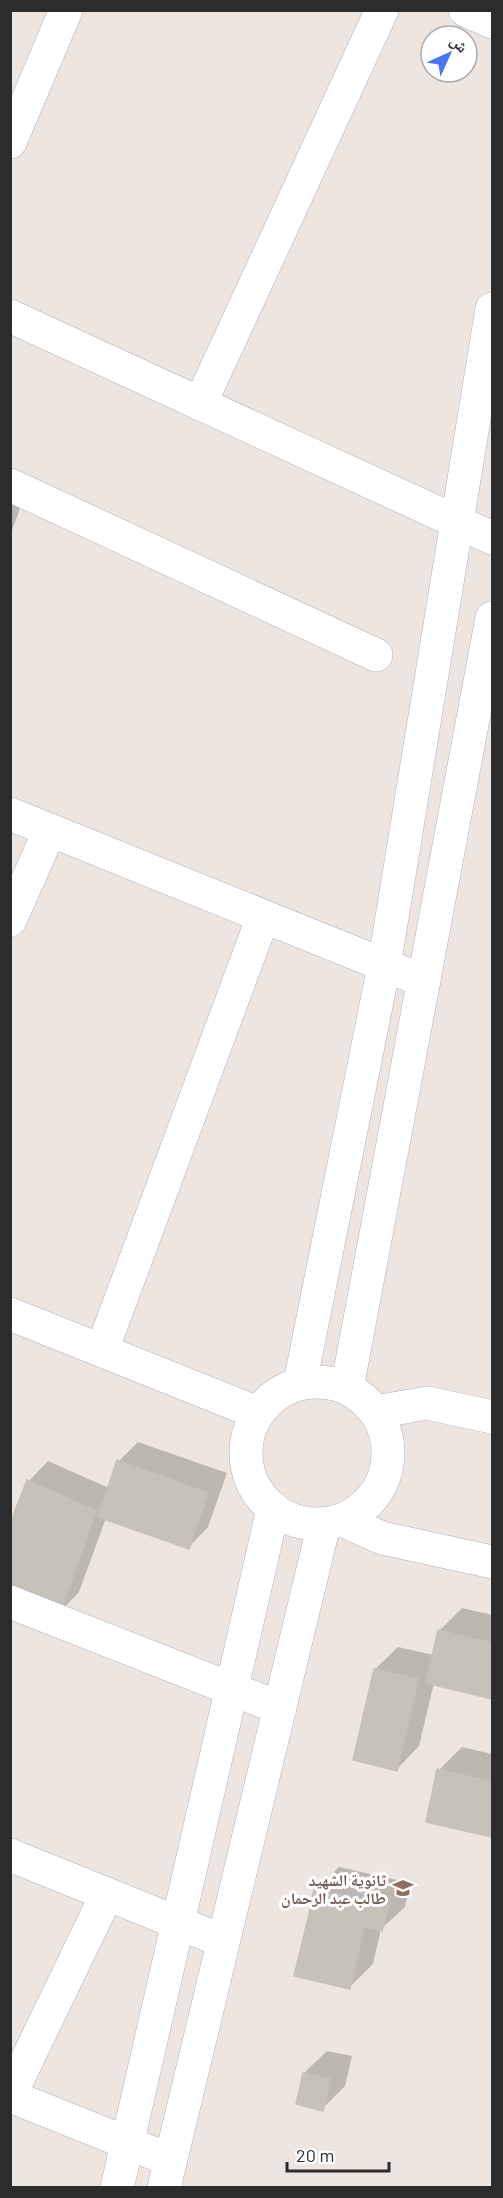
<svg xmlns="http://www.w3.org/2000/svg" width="503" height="2198" viewBox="0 0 503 2198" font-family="Barlow,'Noto Naskh Arabic',sans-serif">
<rect width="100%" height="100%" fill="#ede5df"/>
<g fill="#0003">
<path d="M10,471L31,478L10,536Z"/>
<path d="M138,1442L227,1473L208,1527L189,1547L106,1518L79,1592L60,1612L29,1481L48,1461L109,1488L119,1461Z"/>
<path d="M462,1608L492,1615V1697L434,1683L419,1746L397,1769L375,1669L398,1647L434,1655L439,1631Z"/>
<path d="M462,1747L492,1754V1836L427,1821L439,1770Z"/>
<path d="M339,1867L410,1883L405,1907L381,1929L373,1964L350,1987L296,1975L316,1889Z"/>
<path d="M327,2051L352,2056L345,2086L322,2109L304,2073Z"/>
</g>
<g fill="#c6c1ba" stroke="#c8c1b8" stroke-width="1.5">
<path d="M117,1460L208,1493L189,1549L98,1517Z"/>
<path d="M27,1480L96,1511L60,1613L10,1595V1524Z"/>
<path d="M438,1630L492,1643V1699L426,1683Z"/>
<path d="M374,1669L418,1679L397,1771L353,1760Z"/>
<path d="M437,1769L492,1782V1837L426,1822Z"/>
<path d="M314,1889L388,1906L382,1931L309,1914Z"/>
<path d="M309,1914L364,1926L350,1989L294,1976Z"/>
<path d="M303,2073L330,2079L323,2111L296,2104Z"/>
</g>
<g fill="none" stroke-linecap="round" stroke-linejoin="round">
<g stroke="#afb2bc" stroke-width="34">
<g id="minor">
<path d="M465,10L492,22"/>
<path d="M10,142L66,10"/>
<path d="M10,316L492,538"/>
<path d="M200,404L382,10"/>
<path d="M10,485L376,655"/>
<path d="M10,814L424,981"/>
<path d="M10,920L50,830"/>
<path d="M102,1350L263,917"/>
<path d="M10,1602L280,1708"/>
<path d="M10,1855L223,1941"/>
<path d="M10,2095L107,1894"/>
<path d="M10,2096L170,2160"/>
</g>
</g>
<g stroke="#afb2bc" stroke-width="34">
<path id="tertiary" d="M10,1314L258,1413"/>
</g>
<g stroke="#afb2bc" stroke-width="34">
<g id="secondary">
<circle cx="317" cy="1453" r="71"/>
<path d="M300,1383L384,966L492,309"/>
<path d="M347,1388L492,618"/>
<path d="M376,1412L427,1403L492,1417"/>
<path d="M342,1520L382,1538L492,1562"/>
<path d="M117,2188L273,1509"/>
<path d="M164,2188L324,1524"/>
</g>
</g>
<use href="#minor" stroke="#fff" stroke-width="33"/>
<use href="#tertiary" stroke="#fff" stroke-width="33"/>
<use href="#secondary" stroke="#fff" stroke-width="33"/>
</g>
<defs>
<g id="school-bare" transform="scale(1.62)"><path d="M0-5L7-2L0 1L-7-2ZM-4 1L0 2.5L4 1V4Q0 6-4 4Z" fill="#8d6e63" stroke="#fff" stroke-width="2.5" paint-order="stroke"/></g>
</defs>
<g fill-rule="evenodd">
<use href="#school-bare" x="403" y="1888"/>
</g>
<g text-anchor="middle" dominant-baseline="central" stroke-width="6" stroke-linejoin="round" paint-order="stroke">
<g font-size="16" font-weight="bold" fill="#785e54" stroke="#fff" text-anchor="end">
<text x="386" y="1879">ثانوية الشهيد<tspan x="386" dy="18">طالب عبد الرحمان</tspan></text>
</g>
</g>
<rect width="503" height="2198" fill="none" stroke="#2c2c2c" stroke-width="24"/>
<g transform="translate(449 54) rotate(45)"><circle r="28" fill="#ffffff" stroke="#ababab" stroke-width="1.5"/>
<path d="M0-4.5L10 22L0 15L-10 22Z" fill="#4676f3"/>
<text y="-9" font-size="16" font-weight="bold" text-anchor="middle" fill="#2c2c2c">ش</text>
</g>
<path d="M287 2162v9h102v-9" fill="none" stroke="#2c2c2c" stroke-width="3"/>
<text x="296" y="2162" font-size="18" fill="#2c2c2c" stroke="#ffffff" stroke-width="4.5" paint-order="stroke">20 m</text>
</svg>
